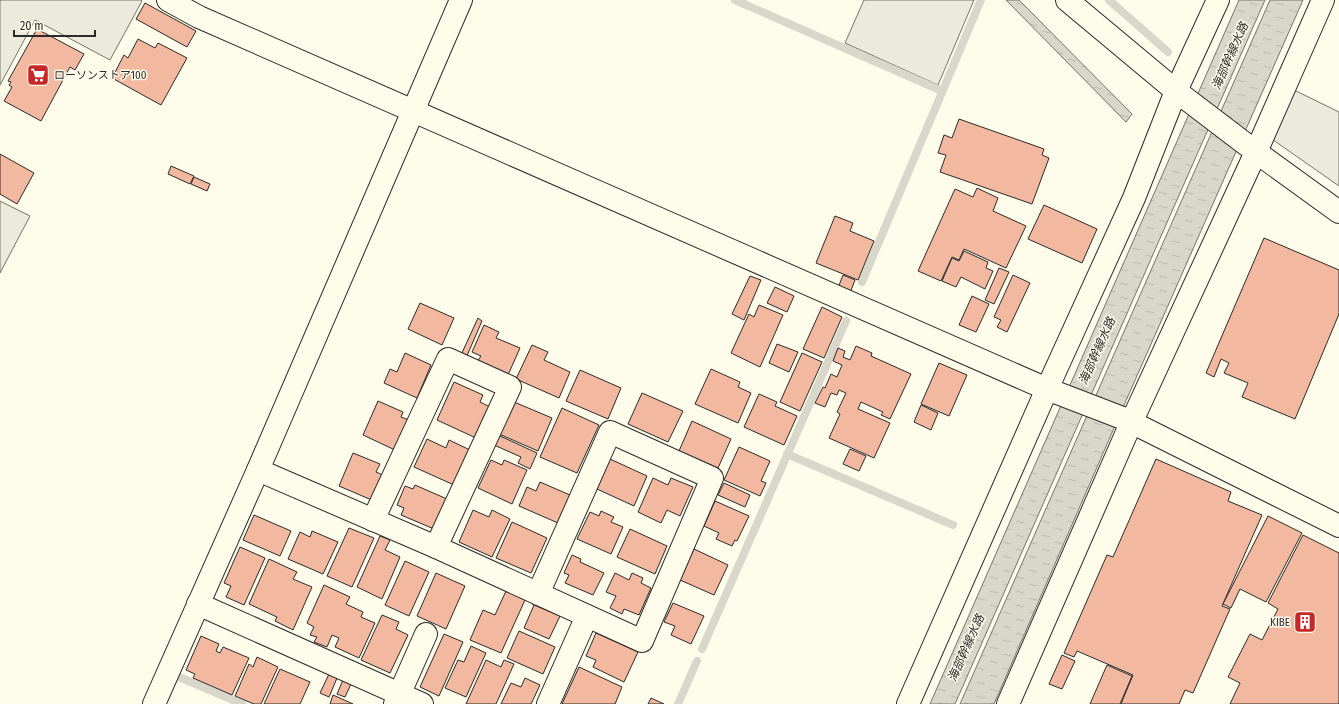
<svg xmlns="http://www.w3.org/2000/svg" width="1339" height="704" viewBox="0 0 1339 704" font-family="'Fira Sans Condensed','Noto Sans JP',sans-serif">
<defs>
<pattern id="water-ripples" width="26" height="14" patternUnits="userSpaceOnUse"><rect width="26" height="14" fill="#d8d7c9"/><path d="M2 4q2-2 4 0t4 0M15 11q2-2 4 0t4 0" fill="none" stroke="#bab9ad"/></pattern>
</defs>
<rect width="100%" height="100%" fill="#fdfbea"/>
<g fill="#ecebdb" stroke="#74746e">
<path d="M864,0H974L938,85L845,43Z"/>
<path d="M1294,90L1339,112V186L1269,137Z"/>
</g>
<g fill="#eceadb" stroke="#74746e">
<path d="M0,0H141L142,1L110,60L35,20L0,85Z"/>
<path d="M0,201L30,216L0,273Z"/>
</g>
<g fill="url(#water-ripples)" stroke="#74746e">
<path d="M1006,0H1019L1025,6L1132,114L1126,122Z"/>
<path d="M1239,0H1265L955,704H930Z"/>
<path d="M1270,0H1303L1121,412L994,704H960Z"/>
</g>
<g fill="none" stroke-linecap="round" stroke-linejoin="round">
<g stroke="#d8d7c9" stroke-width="8">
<path d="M735,0L942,91"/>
<path d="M1109,0L1168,52"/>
<path d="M862,282L981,0"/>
<path d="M787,454L953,525"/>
<path d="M702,649L846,321"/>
<path d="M179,677L242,704"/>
<path d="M678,704L697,661"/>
</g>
</g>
<g fill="#f2b8a0" stroke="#2b2b2b">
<path d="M145,3L196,31L187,47L136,19Z"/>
<path d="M37,29L84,54L75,70L70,67L41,121L4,101L12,87L9,85L11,82L8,81Z"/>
<path d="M138,39L155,48L158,43L187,58L161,105L112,78L124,55L128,58Z"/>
<path d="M959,119L1044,149L1042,155L1049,158L1032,204L940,172L946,155L938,153L944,135L952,138Z"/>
<path d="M0,154L34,173L17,204L0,194Z"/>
<path d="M171,166L194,176L190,184L168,174Z"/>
<path d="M194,177L210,184L207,191L191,184Z"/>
<path d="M977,188L998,198L993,211L1026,226L1006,268L964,249L959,260L952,257L941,281L918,271L955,189L973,197Z"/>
<path d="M1044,205L1097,229L1082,263L1028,239Z"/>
<path d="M835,216L853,223L850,231L874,241L858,280L816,263Z"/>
<path d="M1264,238L1339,270V314L1295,419L1242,397L1248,383L1224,373L1229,363L1221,359L1214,377L1206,373Z"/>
<path d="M964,251L988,262L986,268L993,271L985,289L961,277L956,287L942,281L952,258L959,261Z"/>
<path d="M999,268L1009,272L994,304L985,300Z"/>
<path d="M843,275L855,280L850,293L838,288Z"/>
<path d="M1013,275L1030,283L1007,332L997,327L1001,320L994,317Z"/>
<path d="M750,276L761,280L744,320L732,314Z"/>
<path d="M775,287L794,296L787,312L767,303Z"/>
<path d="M972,296L989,304L976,332L959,325Z"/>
<path d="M420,303L454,318L442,345L408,329Z"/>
<path d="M759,305L783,315L760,367L731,353L749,314L754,317Z"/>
<path d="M822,307L842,317L824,358L803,349Z"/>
<path d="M478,318L482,321L466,358L461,355Z"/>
<path d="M484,325L499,332L496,338L520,348L508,375L477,362L481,356L472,352Z"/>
<path d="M777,344L798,352L789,372L769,363Z"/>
<path d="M532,345L548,352L544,360L570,372L559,398L516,379Z"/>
<path d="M856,346L872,353L871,356L911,374L890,419L881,415L883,412L861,402L858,409L890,423L874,458L829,438L840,414L837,412L846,393L839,390L837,395L831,393L825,407L815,403L823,387L825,388L831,374L837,377L842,365L833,361L838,348L845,351L843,357L850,360Z"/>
<path d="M405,353L431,365L417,398L384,383L390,369L397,372Z"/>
<path d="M802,353L822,362L800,411L780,402Z"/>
<path d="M939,363L967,375L949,416L921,404Z"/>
<path d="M711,369L740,382L738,387L751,393L738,423L695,404Z"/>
<path d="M580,370L621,388L608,419L566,401Z"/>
<path d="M454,382L483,395L480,402L490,407L476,438L437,420Z"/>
<path d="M642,393L683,411L668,442L628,424Z"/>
<path d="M759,394L777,402L775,406L797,416L784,445L744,427Z"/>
<path d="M378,401L403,412L401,417L409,420L395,450L363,435Z"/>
<path d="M514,402L552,418L538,451L499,434Z"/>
<path d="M921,405L938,413L931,430L914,422Z"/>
<path d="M562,408L599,425L577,473L540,457Z"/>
<path d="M692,421L731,439L718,468L679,451Z"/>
<path d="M498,435L537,453L530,469L518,463L521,457L494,445Z"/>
<path d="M427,439L446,448L449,440L470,450L454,485L414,467Z"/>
<path d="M739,447L770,461L761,481L766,483L760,496L724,480Z"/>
<path d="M850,449L866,456L859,471L843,464Z"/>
<path d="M353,453L380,464L376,472L385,476L374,501L339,486Z"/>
<path d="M610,459L647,476L634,506L597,489Z"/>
<path d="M1156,459L1231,492L1228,501L1262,515L1222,606L1230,609L1193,693L1185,690L1179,704H1121L1133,675L1077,651L1074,657L1064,653L1107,555L1113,557Z"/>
<path d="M491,460L502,465L504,460L527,470L512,504L478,488Z"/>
<path d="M653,478L668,485L671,478L693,487L680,516L667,510L661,523L638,512Z"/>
<path d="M540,482L570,495L558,523L519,506L527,487L536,491Z"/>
<path d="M724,483L750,495L745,507L718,495Z"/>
<path d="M415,485L447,499L434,529L401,515L404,508L397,505L405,486L413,489Z"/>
<path d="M715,501L749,516L737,541L735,540L732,546L716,539L719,533L704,526Z"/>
<path d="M473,510L489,517L492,510L510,519L492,557L459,542Z"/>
<path d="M601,511L614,517L611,522L623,527L611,554L577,539L590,512L599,516Z"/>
<path d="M254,515L291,531L280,556L243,540Z"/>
<path d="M1268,516L1302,533L1266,602L1240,589L1231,608L1223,604Z"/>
<path d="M512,522L547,538L531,573L496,558Z"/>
<path d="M349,528L374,538L352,587L327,576Z"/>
<path d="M630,529L667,546L655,574L617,557Z"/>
<path d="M312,531L338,542L323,574L288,559L300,532L310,537Z"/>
<path d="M1303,535L1339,553V704H1230L1240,683L1228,677L1250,634L1262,640L1278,609L1268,603Z"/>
<path d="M380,536L390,540L385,550L400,557L382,599L357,587Z"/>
<path d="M240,547L265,558L244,605L226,597L231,586L224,583Z"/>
<path d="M694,549L728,565L714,595L680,580Z"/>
<path d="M572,555L581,559L580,562L604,573L593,595L565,583L569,575L564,573Z"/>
<path d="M269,559L297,572L293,579L312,587L293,630L275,621L277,617L249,604Z"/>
<path d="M405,561L429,572L409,616L385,605Z"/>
<path d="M436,573L465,586L446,629L417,616Z"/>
<path d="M615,573L629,580L632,573L643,578L641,583L651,588L639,615L624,609L622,614L610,608L616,596L606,592Z"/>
<path d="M324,585L350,597L346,604L363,612L361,617L375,623L359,658L335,647L339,638L332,635L327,647L314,642L317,637L310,635L314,627L307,623Z"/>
<path d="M506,591L525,600L501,653L470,640L483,610L495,615Z"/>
<path d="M673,603L704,616L691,644L671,635L675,626L664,622Z"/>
<path d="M534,605L560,616L549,639L524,628Z"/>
<path d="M382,615L399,622L396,629L408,635L390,673L361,660Z"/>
<path d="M519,631L555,647L543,674L507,658Z"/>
<path d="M596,633L638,652L624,682L593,667L596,660L586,656Z"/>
<path d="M444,634L463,642L439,696L420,687Z"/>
<path d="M201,636L219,644L216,651L220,653L223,647L249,658L232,695L193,678L195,674L186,670Z"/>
<path d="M471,646L486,653L466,697L445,688L458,660L464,662Z"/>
<path d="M1062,655L1075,661L1062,689L1049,684Z"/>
<path d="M257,657L278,667L261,704H254L235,696L249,664L253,667Z"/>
<path d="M486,660L501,667L504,660L514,664L496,704H466Z"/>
<path d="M1107,665L1132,676L1120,704H1090Z"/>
<path d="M579,667L622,687L615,704H562Z"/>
<path d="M280,669L310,682L300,704H264Z"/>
<path d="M329,674L337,678L329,697L320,693Z"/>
<path d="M525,678L540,685L531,704H501L511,683L521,687Z"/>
<path d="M343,680L351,684L345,697L337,694Z"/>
<path d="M333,695L353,704H330Z"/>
<path d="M651,698L664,704H648Z"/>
</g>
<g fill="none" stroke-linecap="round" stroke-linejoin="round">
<g stroke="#2b2b2b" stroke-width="24">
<g id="minor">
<path d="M168,0L199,17L1047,389L1125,419L1339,526"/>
<path d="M258,470L436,547L642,641L712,478L610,432L538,594"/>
<path d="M373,520L448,359L510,387L436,547"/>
<path d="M198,604L422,704"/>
<path d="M154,704L258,470L461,0"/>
<path d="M395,704L426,634"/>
<path d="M548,704L587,616"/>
<path d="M908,704L1047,389L1134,198L1176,91L1218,0"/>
<path d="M1008,704L1131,423L1256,152L1323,0"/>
</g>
</g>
<g stroke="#2b2b2b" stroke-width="24">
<path id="tertiary" d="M1067,0L1176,91L1256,152L1339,212"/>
</g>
<use href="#minor" stroke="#fdfbea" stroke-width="22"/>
<use href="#tertiary" stroke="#fdfbea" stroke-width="22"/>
</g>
<defs>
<g id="supermarket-square" transform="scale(1.15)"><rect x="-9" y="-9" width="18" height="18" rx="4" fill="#c62828" stroke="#fdfbea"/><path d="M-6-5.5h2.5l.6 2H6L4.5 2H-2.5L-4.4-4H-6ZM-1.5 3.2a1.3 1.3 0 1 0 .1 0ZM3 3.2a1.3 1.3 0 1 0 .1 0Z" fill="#fff"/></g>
<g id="building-square" transform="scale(1.15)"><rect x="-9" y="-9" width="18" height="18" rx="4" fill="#c62828" stroke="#fdfbea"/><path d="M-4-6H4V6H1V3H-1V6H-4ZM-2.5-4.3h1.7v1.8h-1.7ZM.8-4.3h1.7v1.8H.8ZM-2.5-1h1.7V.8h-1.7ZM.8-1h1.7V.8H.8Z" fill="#fff"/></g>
</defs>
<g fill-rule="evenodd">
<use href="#supermarket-square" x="38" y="75"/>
<use href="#building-square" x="1305" y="622"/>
</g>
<g text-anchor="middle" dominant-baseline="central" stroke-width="3" stroke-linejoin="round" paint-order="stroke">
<g font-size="11" fill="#2b2b2b" stroke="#fdfbea" text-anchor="start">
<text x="54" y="75">ローソンストア100</text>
<text x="1290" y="622" text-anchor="end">KIBE</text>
</g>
<g font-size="12" font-style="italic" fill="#2b2b2b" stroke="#fdfbea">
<text transform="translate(1230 56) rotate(-66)">海部幹線水路</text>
<text transform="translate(1097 351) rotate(-66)">海部幹線水路</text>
<text transform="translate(966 648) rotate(-66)">海部幹線水路</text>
</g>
</g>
<path d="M14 30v6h81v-6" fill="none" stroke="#2b2b2b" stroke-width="2"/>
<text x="20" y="30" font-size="12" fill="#2b2b2b" stroke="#fdfbea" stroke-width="3" paint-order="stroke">20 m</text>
</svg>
